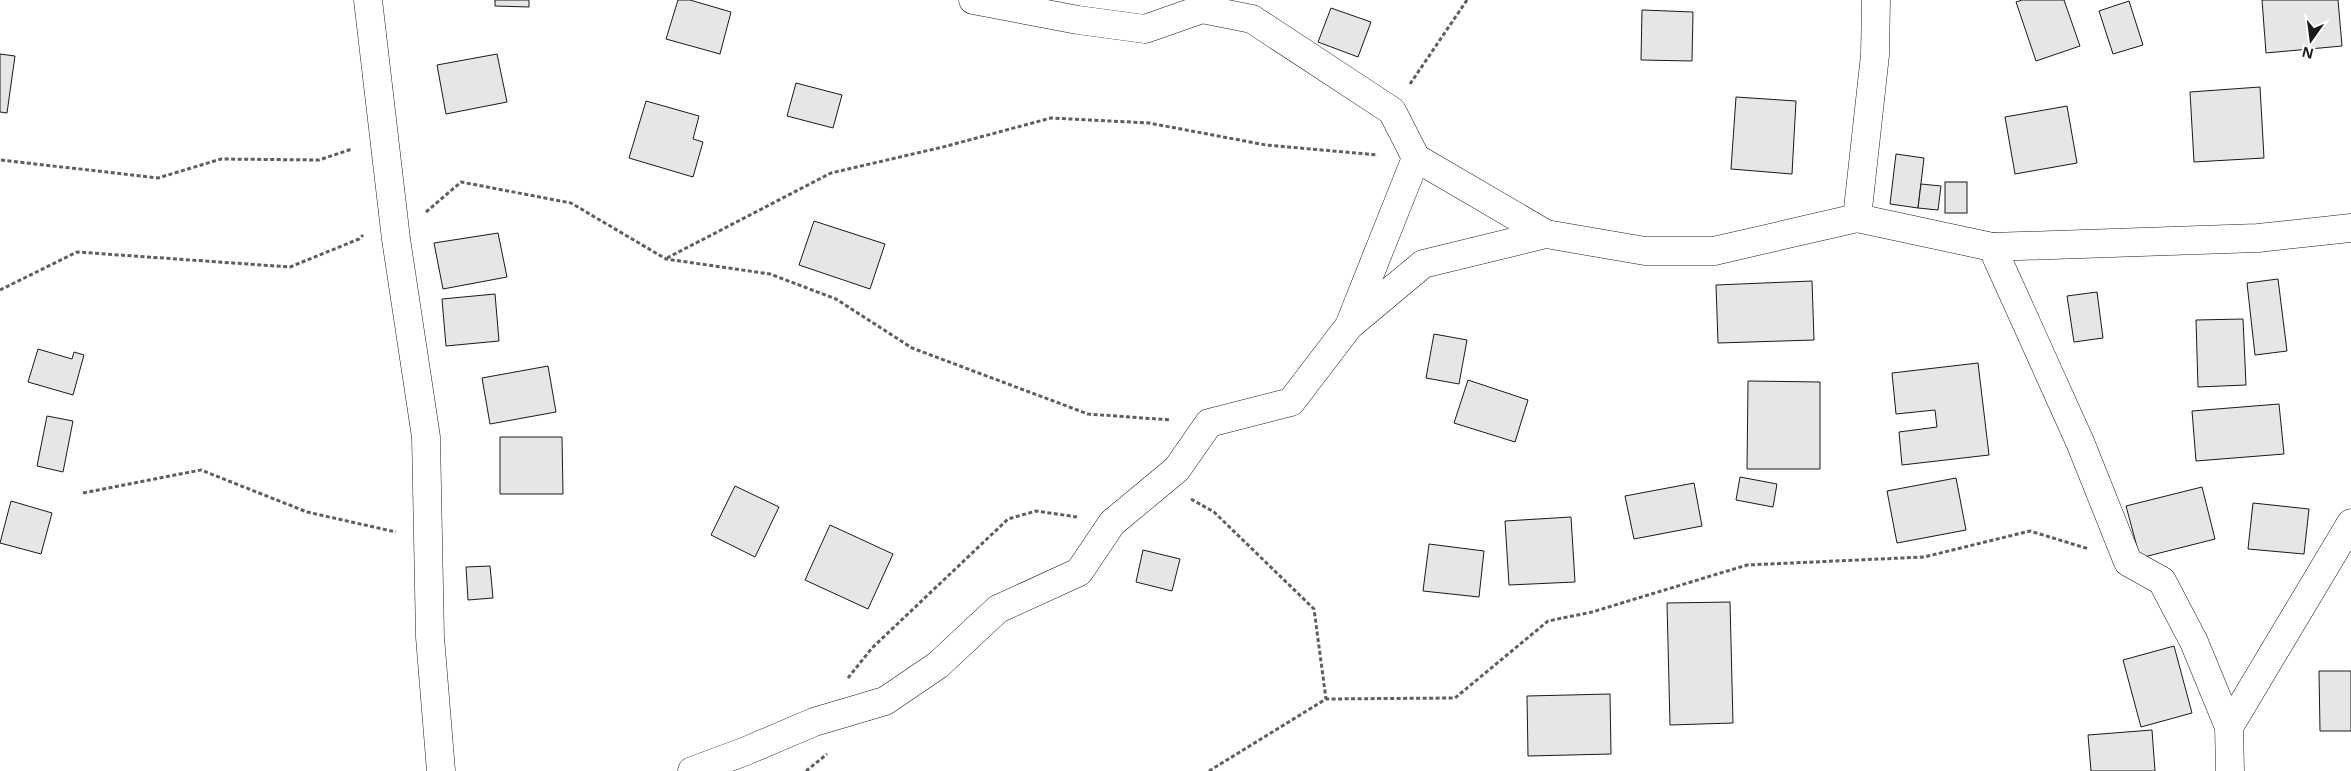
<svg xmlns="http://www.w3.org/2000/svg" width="2351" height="771" viewBox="0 0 2351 771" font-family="'Open Sans',sans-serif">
<rect width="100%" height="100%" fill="#fff"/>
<g fill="#e6e6e6" stroke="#1a1a1a">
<path d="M495,0H529V7L495,6Z"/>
<path d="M678,0H690L731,12L720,54L666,39Z"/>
<path d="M2022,0H2064L2080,46L2036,61L2016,2Z"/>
<path d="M2262,0H2338L2342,46L2266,53Z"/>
<path d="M2129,1L2143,45L2113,54L2099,11Z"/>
<path d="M1331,8L1371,22L1358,57L1318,42Z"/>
<path d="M1642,10L1693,12L1692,61L1641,60Z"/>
<path d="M0,54L15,56L7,113L0,112Z"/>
<path d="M497,54L507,102L446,114L437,65Z"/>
<path d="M796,83L842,95L833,128L787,116Z"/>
<path d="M2260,87L2264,158L2194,162L2190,92Z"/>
<path d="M1736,97L1796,101L1792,174L1731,169Z"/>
<path d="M646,101L699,116L693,139L703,142L693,177L629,158Z"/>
<path d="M2067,106L2077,163L2015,174L2005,117Z"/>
<path d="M1896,154L1924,158L1918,208L1890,204Z"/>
<rect x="1945" y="182" width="22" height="31"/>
<path d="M1921,184L1941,186L1938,210L1918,208Z"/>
<path d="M814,221L885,244L870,289L799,265Z"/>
<path d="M498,233L507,277L443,289L434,243Z"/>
<path d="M2278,279L2287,351L2255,355L2247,283Z"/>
<path d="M1812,281L1814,340L1718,343L1716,285Z"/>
<path d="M2097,292L2103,338L2074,342L2067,296Z"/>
<path d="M495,294L499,341L446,346L442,299Z"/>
<path d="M2243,319L2246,385L2198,387L2196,320Z"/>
<path d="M1434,334L1467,340L1459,384L1426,378Z"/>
<path d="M38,349L72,359L74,352L84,355L73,395L28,382Z"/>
<path d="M1978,363L1989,455L1902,465L1899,432L1937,427L1935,410L1896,414L1892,373Z"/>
<path d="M548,366L556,412L490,424L482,378Z"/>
<path d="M1468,380L1528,400L1515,442L1454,423Z"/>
<path d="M1748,381L1820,382V469H1747Z"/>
<path d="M2279,404L2284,454L2196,461L2192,411Z"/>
<path d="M47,416L73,421L63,472L37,466Z"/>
<path d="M500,437H562L563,494H500Z"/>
<path d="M1740,477L1777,484L1773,507L1736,500Z"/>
<path d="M1956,478L1966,530L1897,543L1887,491Z"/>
<path d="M1694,483L1702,526L1634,539L1625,496Z"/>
<path d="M735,486L779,507L755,557L711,535Z"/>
<path d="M2202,487L2215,539L2140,558L2126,506Z"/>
<path d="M11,501L52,513L41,554L0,543Z"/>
<path d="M2253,503L2309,509L2304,554L2248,549Z"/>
<path d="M1571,517L1575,582L1509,585L1505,521Z"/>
<path d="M830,525L893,554L868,609L805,580Z"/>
<path d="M1429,544L1484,551L1479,597L1423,591Z"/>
<path d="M1143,550L1180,559L1172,591L1136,582Z"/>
<path d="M490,566L493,598L468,600L466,567Z"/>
<path d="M1730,602L1733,723L1670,725L1667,603Z"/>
<path d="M2174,646L2192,713L2141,727L2123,660Z"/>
<path d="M2319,671H2351V731H2320Z"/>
<path d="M1610,694L1611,754L1528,756L1527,696Z"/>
<path d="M2152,730L2155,771H2091L2088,735Z"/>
</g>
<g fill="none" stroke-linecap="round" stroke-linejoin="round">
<g stroke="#1a1a1a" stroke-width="29">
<g id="minor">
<path d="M1876,0L1875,55L1857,218L1992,247L2080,442L2128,562L2162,581L2194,642L2229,727L2230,771"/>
<path d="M1416,158L1546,234L1645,251H1714L1857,218"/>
<path d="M1992,247L2258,238L2351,228"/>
<path d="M1350,325L1423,264L1546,234"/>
<path d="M2229,727L2351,523"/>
<path d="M692,771L746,751L814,722L885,701L938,665L998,609L1079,572L1112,523L1177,469L1209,423L1291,402L1349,326L1416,158L1392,111L1252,19L1202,9L1145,29L1078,20L973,0"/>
</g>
</g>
<g stroke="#1a1a1a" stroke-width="29">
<path id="tertiary" d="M368,0L396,239L426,437L430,637L441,771"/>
</g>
<g stroke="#5f5f5f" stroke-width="3" stroke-dasharray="4 2.5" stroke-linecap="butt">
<path d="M1410,84L1467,0"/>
<path d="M1,160L158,178L221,159L319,160L352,149"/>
<path d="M426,212L461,182L571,203L666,259L770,274L836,299L912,348L1088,414L1171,420"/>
<path d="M667,258L831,173L943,147L1051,118L1149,123L1266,145L1378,155"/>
<path d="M0,290L77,252L290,267L359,239L363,235"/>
<path d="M83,493L201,470L307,512L396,532"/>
<path d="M1191,499L1214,512L1314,609L1326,699"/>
<path d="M848,678L872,648L1008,519L1036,511L1077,517"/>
<path d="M806,771L827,754"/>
<path d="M1209,771L1326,699L1455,698L1548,621L1592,612L1747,565L1924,557L2030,531L2089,549"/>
</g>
<use href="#minor" stroke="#fff" stroke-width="28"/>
<use href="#tertiary" stroke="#fff" stroke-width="28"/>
</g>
<g transform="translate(2311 40) rotate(194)" stroke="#ffffff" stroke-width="4" paint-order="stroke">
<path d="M0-4L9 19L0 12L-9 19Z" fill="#1a1a1a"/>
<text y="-8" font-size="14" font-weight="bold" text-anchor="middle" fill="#1a1a1a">N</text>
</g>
</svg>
